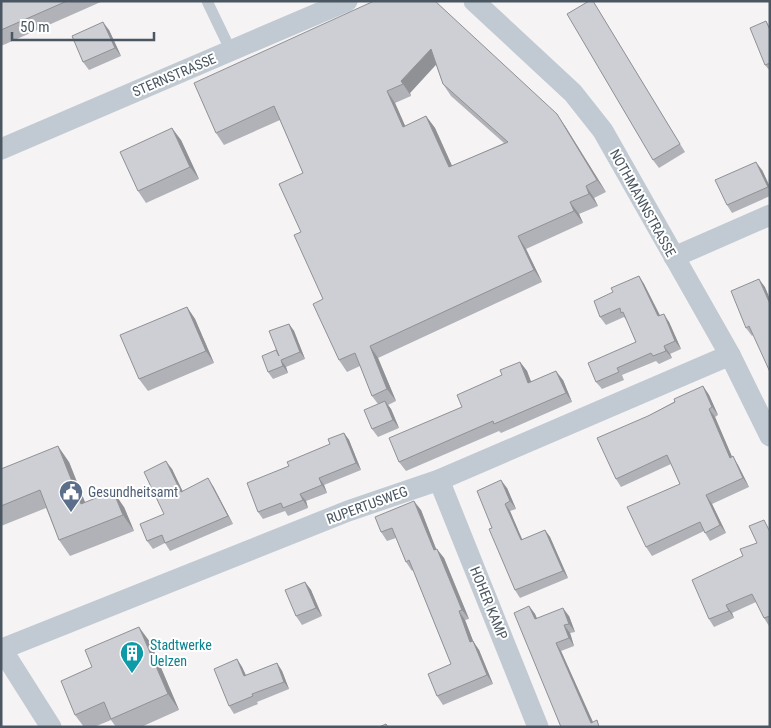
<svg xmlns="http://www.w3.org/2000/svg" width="771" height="728" viewBox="0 0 771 728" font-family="'Roboto Condensed',sans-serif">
<rect width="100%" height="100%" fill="#f5f3f3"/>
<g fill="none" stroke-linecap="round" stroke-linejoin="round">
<path stroke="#c1cad2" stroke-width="11" d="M207,1L231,51"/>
<g stroke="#c1cad2" stroke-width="21">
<path d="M474,1L573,93L603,131L730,355L770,436"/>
<path d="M1,149L347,1"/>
<path d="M674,257L770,215"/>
<path d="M439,480L538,727"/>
<path d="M1,648L51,727"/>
<path d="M2,649L348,511L439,480L730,355"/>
</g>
</g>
<g fill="#b0b2b7" fill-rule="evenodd">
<path d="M1,1H103L1,46Z"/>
<path d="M374,1L565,126L606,192L594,198L598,206L579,214L583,223L526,249L542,282L378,358L396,401L388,405L391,409L399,428L378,437L372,429L378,404L372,396L360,366L347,372L339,360L323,299L301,232L303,173L280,120L224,145L216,133ZM436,65L443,84L451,96L504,143L452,166L435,128L426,116L405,126L395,103L411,96L410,93Z"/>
<path d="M597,8L685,152L659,168L653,160Z"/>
<path d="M766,21L770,27V71L765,65Z"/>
<path d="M109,30L121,56L89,70L83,62Z"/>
<path d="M181,140L199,179L146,203L138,191Z"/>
<path d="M762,170L770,187V196L732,213L727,205Z"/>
<path d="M639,276L644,284L660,315L669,322L681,349L670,354L672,358L659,364L656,361L622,375L624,380L602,389L596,382L636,342L627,321L624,317L606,325L600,317L613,292Z"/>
<path d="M765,287L753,335L752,336L746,328Z"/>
<path d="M187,307L195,319L214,363L148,391L139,379Z"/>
<path d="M289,324L294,331L305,359L286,367L288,373L273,379L268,372L276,350Z"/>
<path d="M520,362L527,371L531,382L563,380L572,402L501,433L499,431L406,471L399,462L462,407L502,375Z"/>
<path d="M703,386L709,395L718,415L715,417L732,457L738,465L749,487L712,504L726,533L710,541L704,531L652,556L646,547L680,484L671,464L621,487L616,479L648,416Z"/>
<path d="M344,433L349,440L361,470L324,485L327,493L306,501L308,508L288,516L285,511L263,519L258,512L289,466L330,444Z"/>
<path d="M69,462L85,502L124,507L134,531L70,556L59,540L46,508L1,526V469Z"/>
<path d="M172,469L182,492L213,486L233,524L170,551L165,543L153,549L147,541L164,514Z"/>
<path d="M507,488L516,509L510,511L522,540L545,530L550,537L568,578L520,598L515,590L492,528Z"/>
<path d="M421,510L436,549L444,558L469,619L465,620L473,641L479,650L493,684L443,705L437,696L451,664L413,570L412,571L406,562L396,538L387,541L381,532Z"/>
<path d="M770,528V625L769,626L764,618L756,602L732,613L734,618L714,627L709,619L743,556L757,543Z"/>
<path d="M305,582L311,590L322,616L302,625L296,616Z"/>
<path d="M529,606L535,614L537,618L569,616L575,632L570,633L574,646L561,651L593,722L561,727Z"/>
<path d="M150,642L179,710L141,727H116L111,720L94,727H84L75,715Z"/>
<path d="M237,659L242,667L246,675L277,663L282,671L289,689L257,702L258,704L234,714L229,706Z"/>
</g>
<g fill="#909195">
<path d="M103,22L109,30L121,56L115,48Z"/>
<path d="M431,49L439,61L410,93L411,96L401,81Z"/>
<path d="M387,91L395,103L411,139L403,127Z"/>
<path d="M557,114L565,126L606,192L597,180Z"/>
<path d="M426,116L435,128L458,179L449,167Z"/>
<path d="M172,128L181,140L199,179L190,167Z"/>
<path d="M756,162L762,170L770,187V190L768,187Z"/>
<path d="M586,186L594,198L598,206L589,194Z"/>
<path d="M570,202L579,214L583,223L574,211Z"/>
<path d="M518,236L526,249L542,282L534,270Z"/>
<path d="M639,276L644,284L664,324L658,316Z"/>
<path d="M759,279L765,287L770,299V304Z"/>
<path d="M187,307L195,319L214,363L206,351Z"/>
<path d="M664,314L669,322L681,349L675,341Z"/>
<path d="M289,324L294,331L305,359L300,352Z"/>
<path d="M370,346L378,358L396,401L387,389Z"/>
<path d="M664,346L670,354L672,358L666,351Z"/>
<path d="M281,360L286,367L288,373L283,366Z"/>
<path d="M520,362L527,371L535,392L528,383Z"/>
<path d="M556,371L563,380L572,402L566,393Z"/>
<path d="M703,386L709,395L718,415L712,407Z"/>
<path d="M385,401L391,409L399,428L393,420Z"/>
<path d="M709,409L715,417L736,466L730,458Z"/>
<path d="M344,433L349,440L361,470L356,463Z"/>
<path d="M58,446L69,462L92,520L81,504Z"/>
<path d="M733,456L738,465L749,487L743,478Z"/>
<path d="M166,461L172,469L187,500L181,492Z"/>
<path d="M208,478L213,486L233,524L228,516Z"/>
<path d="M319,478L324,485L327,493L322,485Z"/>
<path d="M501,480L507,488L516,509L510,501Z"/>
<path d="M113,491L124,507L134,531L123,515Z"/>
<path d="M300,494L306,501L308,508L303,500Z"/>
<path d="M706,495L712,504L726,533L720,525Z"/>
<path d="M414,501L421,510L440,559L434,550Z"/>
<path d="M505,504L510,511L526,548L521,540Z"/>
<path d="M545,530L550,537L568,578L563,571Z"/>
<path d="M437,549L444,558L469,619L462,610Z"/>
<path d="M305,582L311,590L322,616L316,608Z"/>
<path d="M726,605L732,613L734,618L729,611Z"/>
<path d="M529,606L535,614L540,627L535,619Z"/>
<path d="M563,608L569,616L575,632L569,624Z"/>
<path d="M459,611L465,620L477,651L470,642Z"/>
<path d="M564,625L570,633L574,646L569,638Z"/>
<path d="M139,627L150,642L179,710L168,694Z"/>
<path d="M473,641L479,650L493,684L487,675Z"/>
<path d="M556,643L561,651L595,727L591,723Z"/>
<path d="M237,659L242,667L249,683L244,676Z"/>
<path d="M277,663L282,671L289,689L284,682Z"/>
</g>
<g fill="#cdcfd5" stroke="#909195" fill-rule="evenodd">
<path d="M1,1H67L1,30Z"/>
<path d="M374,1H435L557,114L597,180L586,186L589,194L570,202L574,211L518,236L534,270L370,346L387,389L372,396L355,353L339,360L313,304L323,299L294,235L301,232L279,184L303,173L274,106L216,133L194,83ZM431,49L443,84L508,142L449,167L426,116L403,127L387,91L403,84L401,81Z"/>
<path d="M589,1H593L680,144L653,160L567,14Z"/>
<path d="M766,21L770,30V63L765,65L750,28Z"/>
<path d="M103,22L115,48L83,62L72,36Z"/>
<path d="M172,128L190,167L138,191L120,152Z"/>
<path d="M756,162L768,187L727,205L715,180Z"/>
<path d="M639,276L658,316L664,314L675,341L664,346L666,351L653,356L651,353L617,368L619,372L596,382L588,363L636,342L623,312L621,313L620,308L600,317L594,301L613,292L611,288Z"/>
<path d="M759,279L770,304V372L749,326L746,328L731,291Z"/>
<path d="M187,307L206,351L139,379L120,335Z"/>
<path d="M289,324L300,352L281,360L283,366L268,372L262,356L276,350L279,356L269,331Z"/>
<path d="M520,362L528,383L556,371L566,393L494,424L493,421L399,462L389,438L462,407L457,395L502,375L500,370Z"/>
<path d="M703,386L712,407L709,409L730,458L733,456L743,478L706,495L720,525L705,533L700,522L646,547L627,507L680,484L667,455L616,479L597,438L648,416L675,402L674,399Z"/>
<path d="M385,401L393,420L372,429L364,410Z"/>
<path d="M344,433L356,463L319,478L322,485L300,494L303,500L283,508L281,503L258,512L247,483L289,466L287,462L330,444L328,439Z"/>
<path d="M58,446L81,504L113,491L123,515L59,540L40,490L1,506V469Z"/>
<path d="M166,461L181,492L208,478L228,516L165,543L162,535L147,541L140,524L164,514L144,472Z"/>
<path d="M501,480L510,501L505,504L521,540L545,530L563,571L515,590L489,529L492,528L477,491Z"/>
<path d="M414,501L434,550L437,549L462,610L459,611L470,642L473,641L487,675L437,696L428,674L451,664L409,560L406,562L392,528L381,532L375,517Z"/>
<path d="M764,520L770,532V616L764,618L752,594L726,605L729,611L709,619L692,580L743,556L740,549L757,543L749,526Z"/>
<path d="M305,582L316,608L296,616L285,590Z"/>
<path d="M529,606L535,619L563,608L569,624L564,625L569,638L556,643L591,723L597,720L599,727H561L514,613Z"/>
<path d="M139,627L168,694L111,719L104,702L75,715L61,681L92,667L85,650Z"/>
<path d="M237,659L244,676L277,663L284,682L252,694L253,696L229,706L214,669Z"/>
<path d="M386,724L388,727H379Z"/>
</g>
<defs>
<g id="civic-pin" transform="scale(1.25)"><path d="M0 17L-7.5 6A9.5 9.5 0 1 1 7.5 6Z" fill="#5c6f8a" stroke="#fff"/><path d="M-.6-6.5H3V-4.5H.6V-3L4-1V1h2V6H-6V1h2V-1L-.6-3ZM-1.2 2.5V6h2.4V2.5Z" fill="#fff"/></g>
<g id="building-pin" transform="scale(1.25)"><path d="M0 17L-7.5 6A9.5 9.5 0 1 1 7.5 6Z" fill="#0f9aa8" stroke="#fff"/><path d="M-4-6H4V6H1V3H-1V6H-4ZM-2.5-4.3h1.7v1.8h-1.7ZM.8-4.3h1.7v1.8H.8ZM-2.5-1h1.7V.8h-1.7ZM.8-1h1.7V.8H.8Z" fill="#fff"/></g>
</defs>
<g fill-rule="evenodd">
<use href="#civic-pin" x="71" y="492"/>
<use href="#building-pin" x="132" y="653"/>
</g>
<g text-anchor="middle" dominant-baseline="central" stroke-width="4" stroke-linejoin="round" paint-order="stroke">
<g font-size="14" fill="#4a5661" stroke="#fff">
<text transform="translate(174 75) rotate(-23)">STERNSTRASSE</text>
<text transform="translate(643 203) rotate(61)">NOTHMANNSTRASSE</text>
<text transform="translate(367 505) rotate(-20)">RUPERTUSWEG</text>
<text transform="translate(489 603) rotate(68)">HOHER KAMP</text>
</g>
<g font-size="14" fill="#4e5e75" stroke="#fff" text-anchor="start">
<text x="88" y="492">Gesundheitsamt</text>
</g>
<g font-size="14" fill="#0d838f" stroke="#fff" text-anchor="start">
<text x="150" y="645">Stadtwerke<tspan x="150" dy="16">Uelzen</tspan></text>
</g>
</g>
<rect width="771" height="728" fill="none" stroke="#4a5661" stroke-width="5"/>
<path d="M12 32v8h142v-8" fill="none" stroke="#4a5661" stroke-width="2.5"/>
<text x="20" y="32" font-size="15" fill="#4a5661" stroke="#ffffff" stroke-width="4" paint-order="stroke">50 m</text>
</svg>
